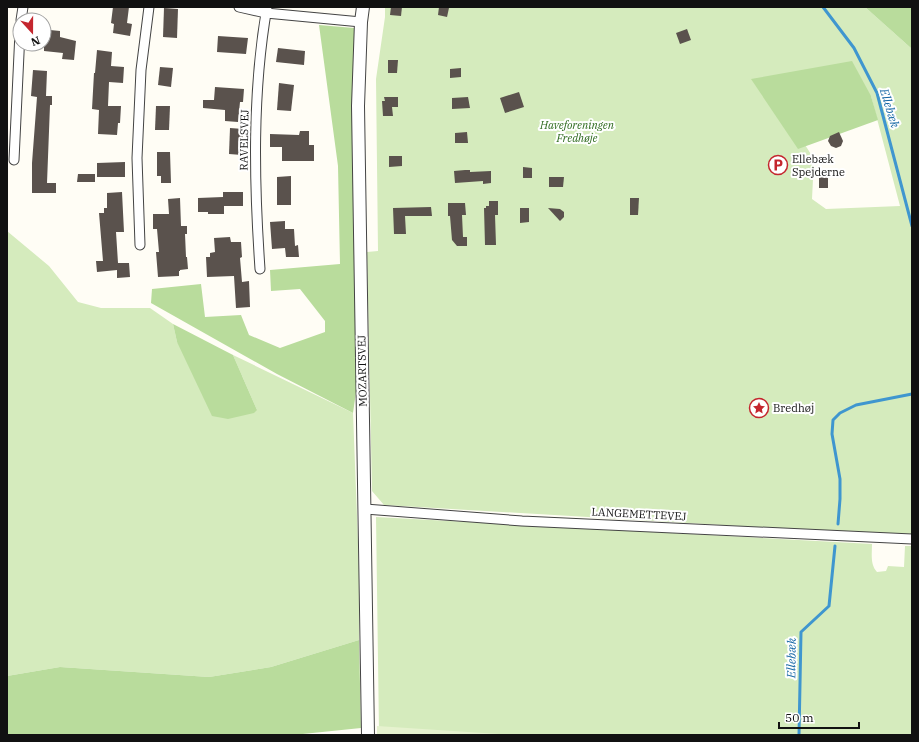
<svg xmlns="http://www.w3.org/2000/svg" width="919" height="742" viewBox="0 0 919 742" font-family="'IBM Plex Serif',serif">
<rect width="100%" height="100%" fill="#fffdf5"/>
<g fill="#d5ebbd" fill-rule="evenodd">
<path d="M385,7H865L912,49V534L807,530L384,505L372,491L367,252L378,251L376,79L385,17ZM762,77L871,96L900,206L826,209L812,199L814,159Z"/>
<path d="M7,231L49,266L78,302L101,308H150L173,324L177,342L257,410L233,355L353,413L359,568V640L271,667L209,677L60,667L7,676Z"/>
<path d="M376,517L872,544C872,553 870,565 877,572L886,571L888,566L904,567L905,546H912V735H440L379,732Z"/>
</g>
<g fill="#b9dc9c">
<path d="M865,7H912V49Z"/>
<path d="M319,25L354,28L357,190V385L353,413L277,374L151,303L152,289L201,284L205,317L241,315L249,335L280,348L325,332V321L300,289L271,291L270,270L340,264L338,166Z"/>
<path d="M852,61L871,96L878,120L798,149L751,79Z"/>
<path d="M173,324L233,355L257,410L254,413L228,419L212,416L177,342Z"/>
<path d="M359,640L361,728L293,735H7V676L60,667L209,677L271,667Z"/>
</g>
<path fill="#e6f2cf" d="M377,726L513,735H377Z"/>
<g fill="none" stroke-linecap="round" stroke-linejoin="round">
<g stroke="#3f96cf" stroke-width="3">
<path d="M823,7L854,48L877,93L912,226"/>
<path d="M838,524L840,499V479L832,434L833,420L840,413L856,405L912,394"/>
<path d="M799,735L801,632L829,606L835,546"/>
</g>
</g>
<g fill="#5a524d">
<path d="M113,7H129L127,23L132,24L130,36L113,33L114,24L111,23Z"/>
<path d="M391,7H402L401,16L390,15Z"/>
<path d="M439,7L449,8L447,17L438,15Z"/>
<path d="M164,8L178,9L177,38L163,37Z"/>
<path d="M687,29L691,40L680,44L676,33Z"/>
<path d="M50,30L60,31V37L76,41L74,60L62,59L63,53L44,51V36H49Z"/>
<path d="M218,36L248,38L246,54L217,52Z"/>
<path d="M278,48L305,51L304,65L276,62Z"/>
<path d="M97,50L112,52L111,66L124,67L123,83L109,82L108,106H121L120,123H118L117,135L98,134L99,110L92,109L94,73H95Z"/>
<path d="M388,60H398L397,73H388Z"/>
<path d="M160,67L173,68L171,87L158,85Z"/>
<path d="M461,68V77L450,78V69Z"/>
<path d="M33,70L47,71L46,96H52V105H50L47,183H56V193H32V163L37,97L31,96Z"/>
<path d="M279,83L294,85L291,111L277,110Z"/>
<path d="M215,87L244,89L243,102H240L238,122L225,121V110L203,108V100H214Z"/>
<path d="M519,92L524,107L505,113L500,98Z"/>
<path d="M384,97H398V107H392L393,116H383L382,101H385Z"/>
<path d="M468,97L470,108L452,109V98Z"/>
<path d="M156,106H170L169,130H155Z"/>
<path d="M230,128L243,129L242,155L229,154Z"/>
<path d="M300,131H309V145H314V161H282V147H270V134L299,135Z"/>
<path d="M467,132L468,143H455V133Z"/>
<path d="M839,132L843,141L841,146L836,148L831,146L828,141L830,136Z"/>
<path d="M157,152H170L171,183H161V176H157Z"/>
<path d="M389,156H402V166L389,167Z"/>
<path d="M125,162V177H97V163Z"/>
<path d="M523,167L532,168V178H523Z"/>
<path d="M465,170H470V172L491,171V183L483,184V181L455,183L454,171Z"/>
<path d="M78,174H95V182H77Z"/>
<rect x="819" y="175" width="9" height="13"/>
<path d="M291,176V205H277V177Z"/>
<path d="M549,177H564L563,187H549Z"/>
<path d="M122,192L124,232H116L118,263H129L130,277L117,278V270L97,272L96,261H103L99,213H104V208H107V193Z"/>
<path d="M223,192H243V206H224V214H208V212H198V198L223,197Z"/>
<path d="M180,198L181,226H187V234H185L186,257H187L188,269L180,270V271H179V276L158,277L156,252H159L157,229H153V214H169L168,199Z"/>
<path d="M630,198H639L638,215H630Z"/>
<path d="M489,201H498V215H495L496,245H485L484,208H486V206H489Z"/>
<path d="M448,203H465L466,215H462L463,237H467V246H457L452,240L450,216H448Z"/>
<path d="M431,207L432,216H405L406,234H394L393,208Z"/>
<path d="M520,208H529V222L520,223Z"/>
<path d="M548,208L560,209L564,212V217L560,221Z"/>
<path d="M285,221V229H294L295,246L298,245L299,257H286L285,248L272,249L270,222Z"/>
<path d="M230,237L231,242H241L242,257L240,258L242,282L249,281L250,307L236,308L234,276L207,277L206,257H210V253L215,252L214,238Z"/>
</g>
<g fill="none" stroke-linecap="round" stroke-linejoin="round">
<g stroke="#444" stroke-width="11">
<g id="minor">
<path d="M239,7L266,13L361,22"/>
<path d="M21,20L23,7"/>
<path d="M14,160L20,32"/>
<path d="M140,245L137,158L141,70L149,7"/>
<path d="M260,269C254,182 252,93 267,7"/>
<path d="M365,509L522,521L912,539"/>
</g>
</g>
<g stroke="#444" stroke-width="14">
<path id="tertiary" d="M363,7L361,22L358,106L368,735"/>
</g>
<use href="#minor" stroke="#fff" stroke-width="9"/>
<use href="#tertiary" stroke="#fff" stroke-width="12"/>
</g>
<defs>
<g id="parking-ring" transform="scale(1)"><circle r="9.5" fill="#fff" stroke="#c4262e" stroke-width="1.5"/><path d="M-3.5-5.5H1a3.5 3.5 0 0 1 0 7H-1V5.5H-3.5ZM-1-3.4V-.6H.8a1.4 1.4 0 0 0 0-2.8Z" fill="#c4262e"/></g>
<g id="sight-ring" transform="scale(1)"><circle r="9.5" fill="#fff" stroke="#c4262e" stroke-width="1.5"/><path d="M0-6L1.8-2.2L6-1.7L2.9 1.2L3.7 5.4L0 3.3L-3.7 5.4L-2.9 1.2L-6-1.7L-1.8-2.2Z" fill="#c4262e"/></g>
</defs>
<g fill-rule="evenodd">
<use href="#parking-ring" x="778" y="165"/>
<use href="#sight-ring" x="759" y="408"/>
</g>
<g text-anchor="middle" dominant-baseline="central" stroke-width="4" stroke-linejoin="round" paint-order="stroke">
<g font-size="11" font-style="italic" fill="#2f6b1f" stroke="#fff">
<text x="577" y="125">Haveforeningen<tspan x="577" dy="13">Fredhøje</tspan></text>
</g>
<g font-size="11" fill="#111" stroke="#fff">
<text transform="translate(244 140) rotate(-89)">RAVELSVEJ</text>
<text transform="translate(362 371) rotate(-91)">MOZARTSVEJ</text>
<text transform="translate(639 514) rotate(3)">LANGEMETTEVEJ</text>
</g>
<g font-size="11" fill="#111" stroke="#fff" text-anchor="start">
<text x="792" y="159">Ellebæk<tspan x="792" dy="13">Spejderne</tspan></text>
<text x="773" y="408">Bredhøj</text>
</g>
<g font-size="12" font-style="italic" fill="#1768a6" stroke="#fff">
<text transform="translate(890 108) rotate(73)">Ellebæk</text>
<text transform="translate(791 658) rotate(-89)">Ellebæk</text>
</g>
</g>
<rect width="919" height="742" fill="none" stroke="#111111" stroke-width="16"/>
<g transform="translate(32 32) rotate(159)"><circle r="19" fill="#ffffff" stroke="#a0a0a0"/>
<path d="M0-3L7 15L0 10L-7 15Z" fill="#c4262e"/>
<text y="-6" font-size="11" font-weight="bold" text-anchor="middle" fill="#111111">N</text>
</g>
<path d="M779 722v6h80v-6" fill="none" stroke="#111111" stroke-width="2"/>
<text x="785" y="722" font-size="12" fill="#111111" stroke="#ffffff" stroke-width="3" paint-order="stroke">50 m</text>
</svg>
